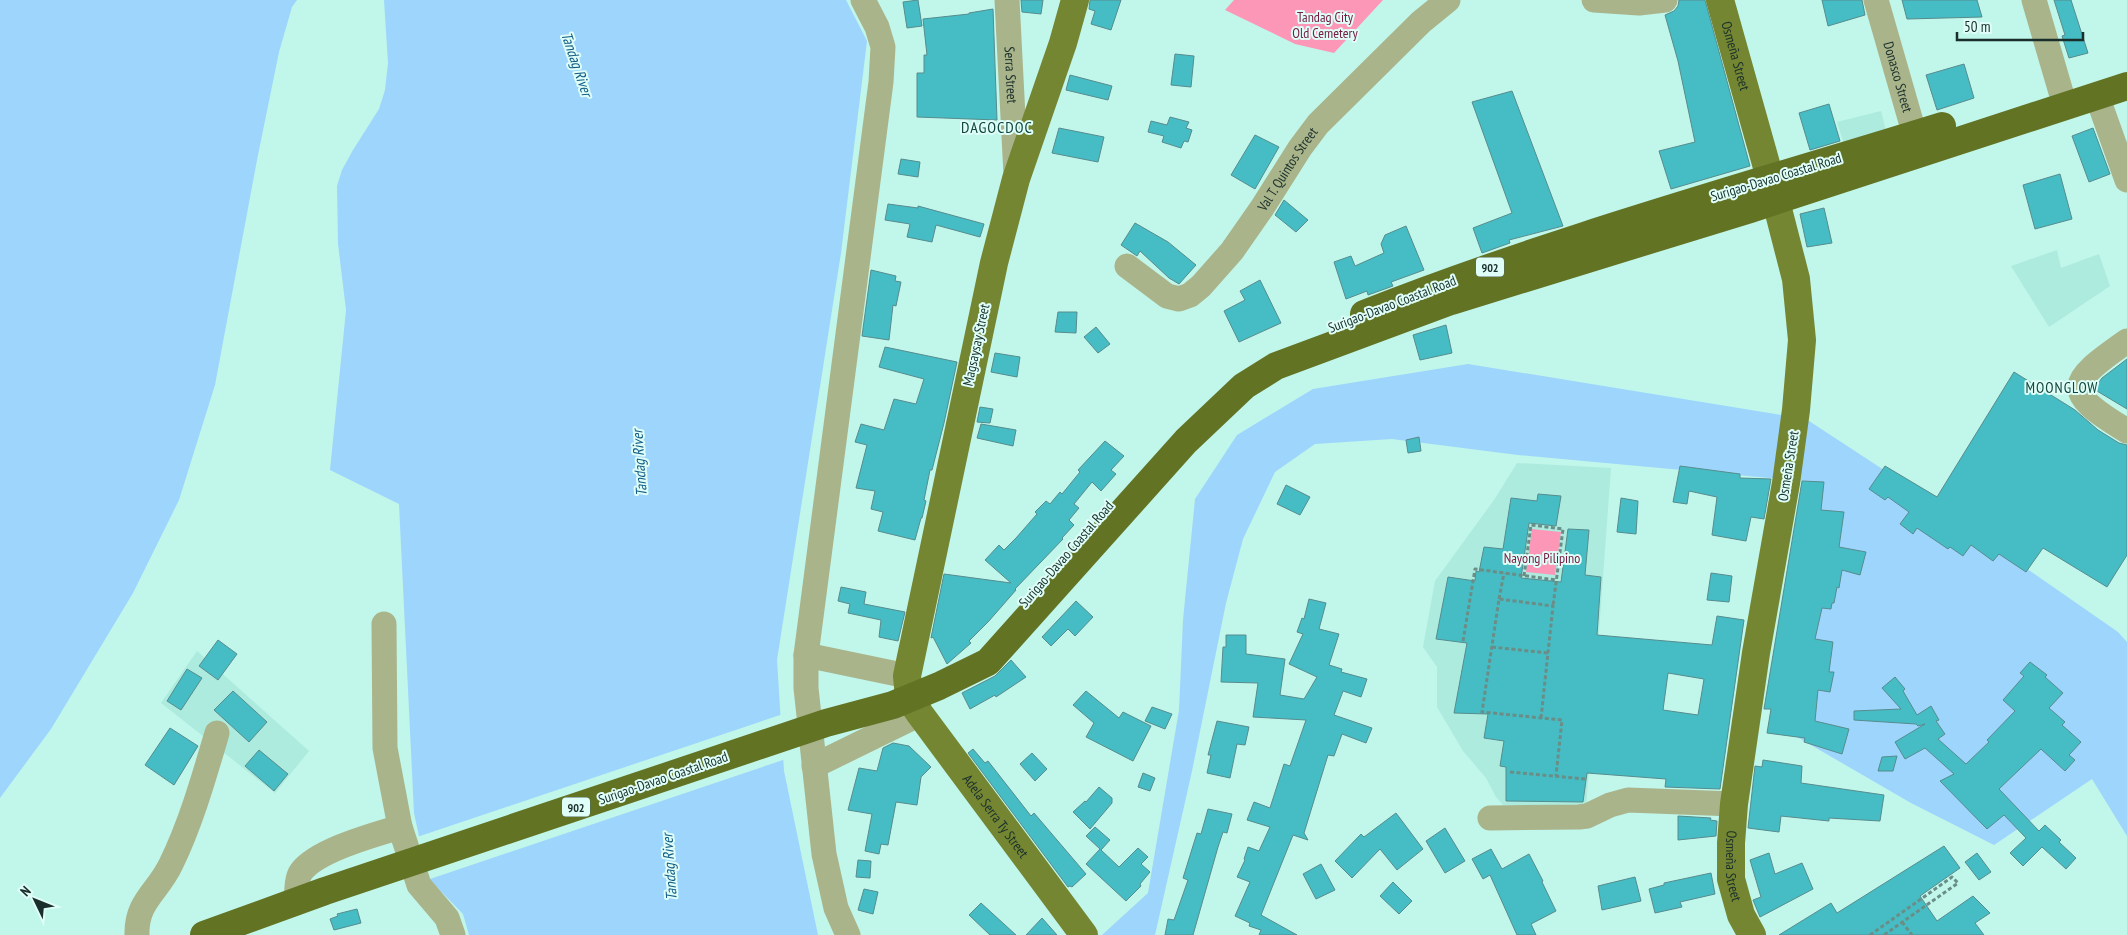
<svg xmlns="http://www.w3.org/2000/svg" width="2127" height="935" viewBox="0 0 2127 935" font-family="'PT Sans Narrow',sans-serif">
<rect width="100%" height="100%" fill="#c1f6ea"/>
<g fill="#adebde">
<path d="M1881,111L1886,131L1844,144L1837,122Z"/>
<path d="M2057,250L2061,268L2099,254L2110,286L2049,327L2011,266Z"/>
<path d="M1517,463L1611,468L1586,809L1503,805L1496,797L1486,778L1463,751L1437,707V667L1423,647L1435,581L1494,500Z"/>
<path d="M197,651L309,751L275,793L161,703Z"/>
</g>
<g fill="#fc97b7">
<path d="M1234,0H1383L1334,53L1295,44L1225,10Z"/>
<path d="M1532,529L1561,532L1555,575L1526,572Z"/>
</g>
<g fill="#9ed5fc">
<path d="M0,0H297L292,7L279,52L257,160L215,385L179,500L133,593L51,729L0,798Z"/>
<path d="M384,0H846L867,41L841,253L777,660L784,771L818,935H469L463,914L428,878L414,813L399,504L330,470L346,310L338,244L337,186L342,170L353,150L379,109L385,90L388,63Z"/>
<path d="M1468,364L1806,419L1893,476L2118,632L2127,642V836L2092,779L1994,845L1911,803L1792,734L1799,651L1824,483L1518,455L1392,439L1315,444L1275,472L1243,539L1226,603L1192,771L1155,935H1102L1148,893L1179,710L1183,620L1195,499L1237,435L1313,389Z"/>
</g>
<path fill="#c1f6ea" d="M783,714L786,759L427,880L426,879L417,837Z"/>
<g fill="#46bdc4" stroke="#568c8e" fill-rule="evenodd">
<path d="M918,0L922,26L907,28L903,2Z"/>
<path d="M1021,0H1043L1041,14L1022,12Z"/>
<path d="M1090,0H1121L1111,30L1091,24L1095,11L1089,9Z"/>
<path d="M1679,0H1705L1750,166L1671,189L1659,151L1695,142L1678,61L1665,15L1674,11L1678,6Z"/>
<path d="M1822,0H1862L1865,15L1828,26Z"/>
<path d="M1902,0H1977L1982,17L1907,19Z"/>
<path d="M2054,0H2071L2088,53L2069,58L2062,36L2065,35Z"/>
<path d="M993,9L997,120L917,117V73H924V55H927L923,19L969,14V13Z"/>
<path d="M1175,54L1194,56L1191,87L1171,85Z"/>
<path d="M1964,64L1974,98L1937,110L1926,75Z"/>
<path d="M1070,75L1112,86L1108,100L1066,90Z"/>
<path d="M1512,91L1563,226L1509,240L1510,243L1482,253L1473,228L1512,213L1472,102Z"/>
<path d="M1829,104L1840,141L1810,150L1799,113Z"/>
<path d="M1170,117L1189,122L1186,128L1192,130L1188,142L1184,141L1181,148L1162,142L1164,136L1148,132L1151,121L1167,125Z"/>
<path d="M1059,128L1104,137L1098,162L1052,153Z"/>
<path d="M2093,128L2110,174L2089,182L2072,136Z"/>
<path d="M1255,135L1279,147L1255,189L1231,175Z"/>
<path d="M901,159L920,162L918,177L898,174Z"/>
<path d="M2060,174L2072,219L2035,229L2023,185Z"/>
<path d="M1284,200L1308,220L1296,232L1275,215Z"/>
<path d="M888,204L918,208V206L984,224L980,237L936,225L932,242L907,237L910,224L885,220Z"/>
<path d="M1824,208L1832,243L1807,247L1800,214Z"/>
<path d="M1135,223L1168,242L1196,265L1179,284L1169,278L1140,251L1137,256L1121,245Z"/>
<path d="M1406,226L1424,270L1391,282L1393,286L1368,295L1367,291L1346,299L1334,262L1351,256L1355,266L1384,253L1381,244L1385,235Z"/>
<path d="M871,270L896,276L895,281L901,282L896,306L893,305L889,340L862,336Z"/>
<path d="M1260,280L1281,323L1239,342L1224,311L1245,300L1240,291Z"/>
<path d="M1058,312H1077L1076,333L1055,332Z"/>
<path d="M1446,325L1452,353L1420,360L1413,335Z"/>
<path d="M1096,327L1110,344L1098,353L1084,337Z"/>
<path d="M885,347L957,362L944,423L932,470H930L924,500L926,501L922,518H921L915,540L878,531L883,512L871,509L875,491L856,488L867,445L855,442L861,424L884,430L894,399L916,404L924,379L879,367Z"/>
<path d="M995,353L1020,357L1017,377L991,372Z"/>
<path d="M2127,359V409L2097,391L2095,388L2102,378Z"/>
<path d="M2014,372L2075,410L2098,430L2119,443L2127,445V555L2107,587L2043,548L2026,572L1999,554L1993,561L1971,545L1963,556L1950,547L1948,549L1917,528L1913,534L1900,524L1909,512L1888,497L1885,500L1869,489L1885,466L1937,497Z"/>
<path d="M980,407L993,409L990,423L977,422Z"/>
<path d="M981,424L1016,430L1013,446L977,438Z"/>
<path d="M1419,437L1421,451L1408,453L1406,440Z"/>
<path d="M1105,441L1124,456L1111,470L1116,474L1101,491L1092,482L1074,504L1079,508L1069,520L1074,525L1062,538L1063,539L1015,589L1016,590L988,622L969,641L971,643L947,664L933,637L931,638L944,574L1011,583L985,560L999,545L1004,550L1016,538L1037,514L1035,512L1046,501L1050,504L1060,492L1062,494L1080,472L1078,470Z"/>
<path d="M1680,466L1740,474V478L1771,479L1764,519L1751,517L1746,541L1712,535L1717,497L1689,491L1687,504L1673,502Z"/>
<path d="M1802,481L1824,482L1821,510L1844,512L1839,547L1866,552L1860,575L1842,570L1839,588L1837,587L1834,603H1832L1831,609L1822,608L1815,639L1833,642L1829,672H1834L1830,692L1818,690L1815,721L1849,729L1842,754L1804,742L1805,738L1767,733L1771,709H1764Z"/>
<path d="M1286,485L1310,497L1300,515L1277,504Z"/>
<path d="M1538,494L1561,496L1556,526L1529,523L1521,578L1561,582L1568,529L1589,530L1585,575L1601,577L1597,635L1712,645L1717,616L1744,620L1720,789L1665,787L1666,779L1587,773L1583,802L1506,801V767L1500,766L1504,741L1484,738L1488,714L1454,713L1467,643L1436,639L1448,577L1475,581L1476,571L1479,572L1484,547L1503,549L1511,498L1537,501ZM1668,673L1704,679L1698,715L1663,710Z"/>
<path d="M1621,498L1638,501L1636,534L1617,532Z"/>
<path d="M1711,573L1732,576L1729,602L1707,600Z"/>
<path d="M841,587L866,592L864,604L905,612L898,641L879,637L881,620L848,613L850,604L838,601Z"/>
<path d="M1309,599L1326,603L1319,629L1339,634L1329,665L1342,669L1341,672L1367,679L1361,697L1343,691L1334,715L1372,728L1366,743L1342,734L1334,756L1328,755L1304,833L1308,840L1293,835L1261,915L1297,935H1259L1261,930L1249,926L1250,923L1235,916L1250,882L1237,877L1245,860L1244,859L1248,847L1259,851L1270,827L1247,820L1254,802L1270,808L1284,764L1290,766L1306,720L1253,717L1258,683L1221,682L1223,647H1226V635H1246V654L1285,659L1280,695L1304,699L1317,677L1289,664L1303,634L1297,632L1302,618L1304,619Z"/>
<path d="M1076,601L1093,617L1075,636L1068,629L1051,646L1042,637Z"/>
<path d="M218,640L237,654L218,680L199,666Z"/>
<path d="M1011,660L1026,677L996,697L995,695L970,709L962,693L995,676Z"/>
<path d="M2030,662L2047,675L2045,677L2063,693L2049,708L2065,722L2062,725L2081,742L2069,755L2075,760L2065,771L2041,749L1999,789L2039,831L2045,825L2061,840L2059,842L2076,858L2066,869L2042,847L2023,866L2010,853L2026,838L2004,815L1987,829L1940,781L1954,774L1925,748L1905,759L1895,742L1925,724L1918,726L1916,724L1854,720V711L1901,709L1882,688L1895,677L1905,689L1903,691L1917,715L1931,706L1939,720L1936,721L1945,734L1938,739L1966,764L1989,742L1987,740L2015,711L2003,700L2024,676L2020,673Z"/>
<path d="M187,669L202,678L181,710L167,701Z"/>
<path d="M233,691L267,722L249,742L214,710Z"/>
<path d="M1086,691L1119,718L1123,712L1151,726L1133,761L1086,737L1094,723L1073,705Z"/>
<path d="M1152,707L1172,714L1165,729L1145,721Z"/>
<path d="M1217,721L1249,727L1245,745L1237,744L1230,778L1207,773L1211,755H1208Z"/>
<path d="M170,728L198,746L174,785L145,765Z"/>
<path d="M893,743L909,746L931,767L921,777L917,805L896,802L888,845L881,844L879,854L865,851L872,814L848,810L859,768L877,771L883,748Z"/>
<path d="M973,749L985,763L988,761L1031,816L1034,813L1086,874L1072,887L1070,886L1068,887L968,753Z"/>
<path d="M259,750L288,774L274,791L245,766Z"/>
<path d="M1032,753L1047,769L1035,781L1020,764Z"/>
<path d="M1897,756L1893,771H1878L1882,757Z"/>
<path d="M1763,760L1802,766L1801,783L1884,795L1880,821L1829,818V821L1781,816L1779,832L1748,828L1755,766L1762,767Z"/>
<path d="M1143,773L1155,778L1150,791L1138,787Z"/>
<path d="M1099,787L1112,798V803L1090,829L1073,812L1085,801L1086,802Z"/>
<path d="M1208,809L1232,814L1227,833L1223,832L1218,847L1193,935H1165L1168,919L1174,920L1188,880L1183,878L1197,833L1201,834Z"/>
<path d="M1396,813L1423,849L1397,870L1380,849L1352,878L1335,861L1361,834L1364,837Z"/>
<path d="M1678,816L1711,818L1710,820L1717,821L1716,836L1678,840Z"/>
<path d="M1095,827L1110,840L1101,850L1119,867L1138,848L1148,857L1141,864L1150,872L1140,884L1141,886L1126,901L1086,864L1100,849L1086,836Z"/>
<path d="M1445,828L1465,861L1445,873L1426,841Z"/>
<path d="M1944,846L1960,868L1920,896L1937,921L1973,896L1990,913L1975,923L1984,935H1779L1831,903L1837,913Z"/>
<path d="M1491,849L1502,869L1529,854L1543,881L1542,882L1556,911L1531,924L1536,935H1517L1490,875L1483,879L1472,859Z"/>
<path d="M1769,853L1775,874L1802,863L1813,889L1760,917L1753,900L1761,897L1750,860Z"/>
<path d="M1977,853L1991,872L1979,880L1965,862Z"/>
<path d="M858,860L871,861L870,878L856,877Z"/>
<path d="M1321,864L1335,890L1316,899L1303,874Z"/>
<path d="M1711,873L1715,894L1680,902L1682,907L1655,913L1649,889L1664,885V883Z"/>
<path d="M1635,877L1641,901L1602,910L1598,886Z"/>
<path d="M1393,882L1412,901L1399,914L1380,896Z"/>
<path d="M864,889L878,892L873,914L858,910Z"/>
<path d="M981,903L1016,935H990L969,915Z"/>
<path d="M357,909L361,923L334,930L330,919L338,916L337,914Z"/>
<path d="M1042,918L1057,935H1026Z"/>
</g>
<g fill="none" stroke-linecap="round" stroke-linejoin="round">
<g stroke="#6a8e87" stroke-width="3" stroke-dasharray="4 2.5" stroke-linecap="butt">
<path d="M1524,576L1531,525L1563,529L1553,606"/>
<path d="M1499,599L1504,573"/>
<path d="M1463,641L1475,569L1556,580"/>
<path d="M1492,647L1548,653"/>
<path d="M1541,718L1553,606L1499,599L1482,712L1562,720L1556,776"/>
<path d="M1510,772L1585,779"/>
<path d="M1902,922L1912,935"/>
<path d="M1870,935L1952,877L1958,883L1884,935"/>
</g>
<g stroke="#a9b48a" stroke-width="25">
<path id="s1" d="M1007,0L1016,175"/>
<path d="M1594,0L1639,3L1665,0"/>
<path id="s2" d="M1876,0L1920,153"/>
<path d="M2034,0L2065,106"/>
<path d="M2097,96L2127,180"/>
<path id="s3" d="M1127,266L1167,296L1179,299L1190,295L1201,286L1232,251L1262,208L1300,148L1318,124L1421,22L1448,0"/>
<path d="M2127,341C2067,383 2061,391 2127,431"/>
<path d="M384,624L385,748L400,827L419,885L447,918L453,935"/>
<path d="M806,655L907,676"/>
<path d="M814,766L920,714"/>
<path d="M1490,818L1579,817L1587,816L1610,805L1628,800L1734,804"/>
<path d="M296,903C297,894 296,879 301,872C317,850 374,835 400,827"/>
<path d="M137,935C136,901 158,892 171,864C191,823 204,777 217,733"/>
<path d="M848,935L836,908L824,854L806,688V655L881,82L883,47L877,27L863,0"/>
</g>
<g stroke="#748632" stroke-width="28">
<path id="s4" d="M1075,0L1063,43L1016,179L994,263L907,676L909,698L920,714L1084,935"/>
<path id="s5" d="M1720,0L1770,178L1796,279L1802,340L1796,410L1786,483L1756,653L1734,804L1731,843V879L1741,915L1752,935"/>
</g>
<g stroke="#637324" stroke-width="28">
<path d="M1364,314C1552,240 1748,186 1942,126"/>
<path d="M204,935L325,891L826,723L893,705L939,686L988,662L1186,441L1244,386L1276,366L1451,301L1750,209L2127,86"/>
</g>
</g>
<g text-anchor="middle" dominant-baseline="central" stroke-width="4" stroke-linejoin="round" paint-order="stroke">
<g fill="#dffef7" stroke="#556d68" stroke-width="1">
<rect x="1476" y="257.5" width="28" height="19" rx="4"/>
<rect x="562" y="797.5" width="28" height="19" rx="4"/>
</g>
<g font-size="12" font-weight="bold" fill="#1a2f2b">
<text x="1490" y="267">902</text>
<text x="576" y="807">902</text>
</g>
<g font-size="14" fill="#761b41" stroke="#dffef7">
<text x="1325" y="17">Tandag City<tspan x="1325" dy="16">Old Cemetery</tspan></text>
<text x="1542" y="558">Nayong Pilipino</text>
</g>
<g font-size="14" fill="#1a2f2b" stroke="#dffef7">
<text stroke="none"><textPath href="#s5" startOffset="58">Osmeña Street</textPath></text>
<text stroke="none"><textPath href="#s1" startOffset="75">Serra Street</textPath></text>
<text stroke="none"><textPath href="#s2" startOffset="80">Donasco Street</textPath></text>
<text stroke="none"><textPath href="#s3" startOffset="234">Val T. Quintos Street</textPath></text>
<text transform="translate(1776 177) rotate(-17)">Surigao-Davao Coastal Road</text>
<text transform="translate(1392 304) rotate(-21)">Surigao-Davao Coastal Road</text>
<text transform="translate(976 345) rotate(-78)">Magsaysay Street</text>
<text transform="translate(1788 466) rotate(-81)">Osmeña Street</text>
<text transform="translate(1066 554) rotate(-49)">Surigao-Davao Coastal Road</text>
<text transform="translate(663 778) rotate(-19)">Surigao-Davao Coastal Road</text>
<text stroke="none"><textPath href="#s4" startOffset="866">Adela Serra Ty Street</textPath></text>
<text stroke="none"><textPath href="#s5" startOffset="882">Osmeña Street</textPath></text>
</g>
<g font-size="15" font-style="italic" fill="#115b85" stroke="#dffef7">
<text transform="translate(577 64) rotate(71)">Tandag River</text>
<text transform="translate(639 463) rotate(-94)">Tandag River</text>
<text transform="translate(669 867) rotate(-94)">Tandag River</text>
</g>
<g font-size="15" letter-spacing="1" fill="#10463d" stroke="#dffef7">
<text x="2062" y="387">MOONGLOW</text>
</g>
<g font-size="16" letter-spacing="1" fill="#10463d" stroke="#dffef7">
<text x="997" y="127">DAGOCDOC</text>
</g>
</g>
<g transform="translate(35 900) rotate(313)" stroke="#dffef7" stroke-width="4" paint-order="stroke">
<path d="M0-4L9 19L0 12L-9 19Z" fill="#1a2f2b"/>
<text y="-8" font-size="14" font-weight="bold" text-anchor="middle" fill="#1a2f2b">N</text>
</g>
<path d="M1957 32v8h126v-8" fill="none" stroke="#1a2f2b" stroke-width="2.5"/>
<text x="1964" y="32" font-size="15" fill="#1a2f2b" stroke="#dffef7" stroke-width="4" paint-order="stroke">50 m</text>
</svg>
